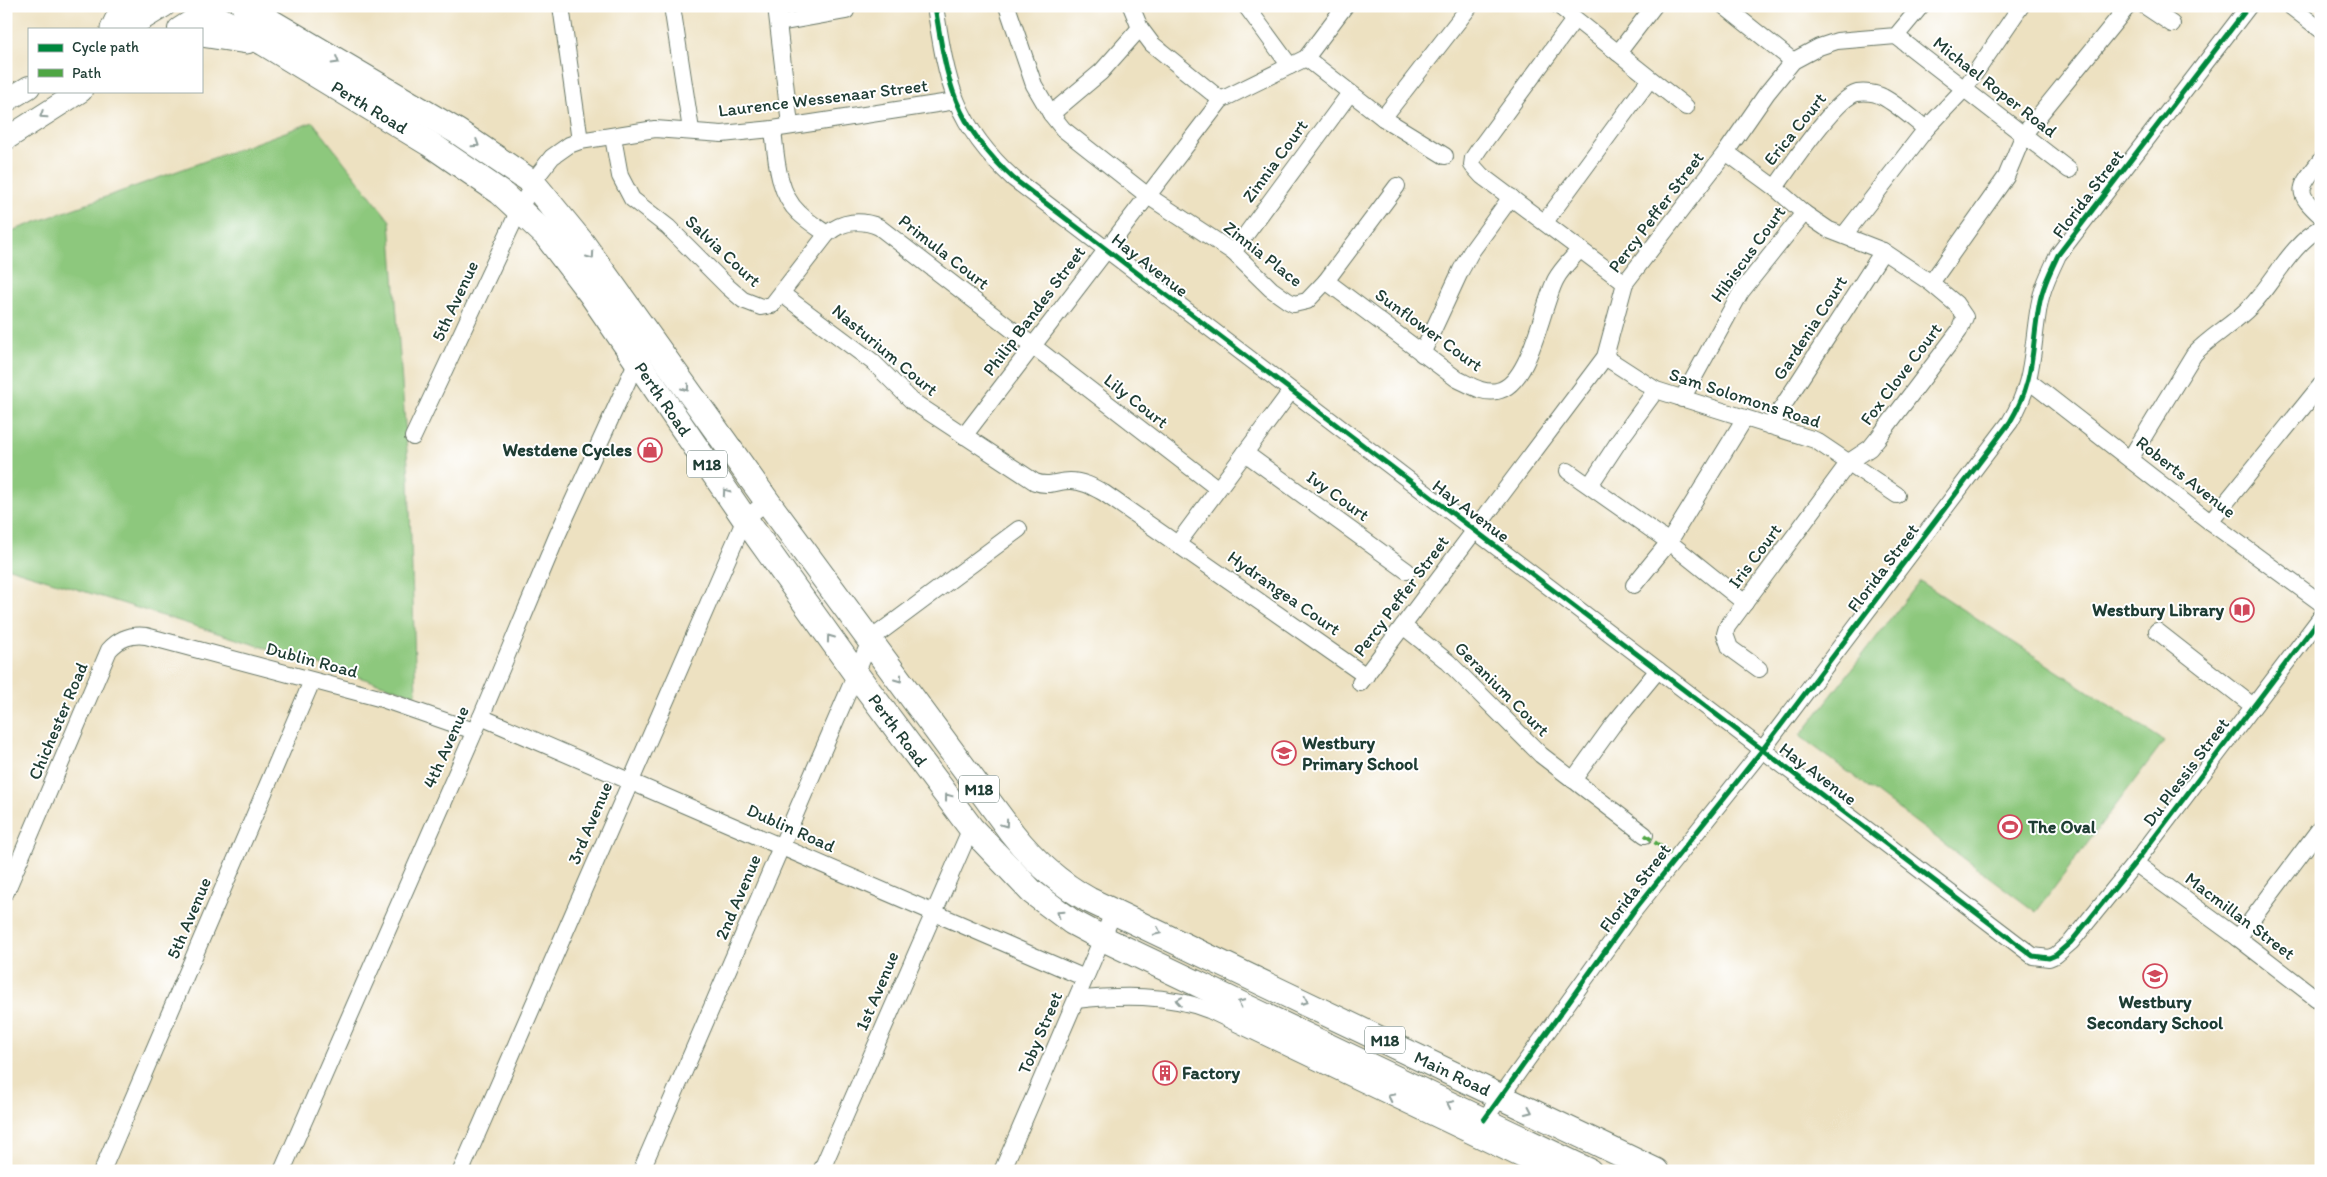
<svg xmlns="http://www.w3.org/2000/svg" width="2327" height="1177" viewBox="0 0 2327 1177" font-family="Itim,sans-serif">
<rect width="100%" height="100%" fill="#fff"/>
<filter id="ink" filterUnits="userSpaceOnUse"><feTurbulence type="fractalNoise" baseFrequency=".02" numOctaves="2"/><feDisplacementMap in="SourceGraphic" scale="10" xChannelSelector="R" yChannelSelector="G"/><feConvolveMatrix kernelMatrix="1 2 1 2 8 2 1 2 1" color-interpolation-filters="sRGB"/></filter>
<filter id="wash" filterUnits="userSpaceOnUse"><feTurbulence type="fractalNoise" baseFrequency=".0096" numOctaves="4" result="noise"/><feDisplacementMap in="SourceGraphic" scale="20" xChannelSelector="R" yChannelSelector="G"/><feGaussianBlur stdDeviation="1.12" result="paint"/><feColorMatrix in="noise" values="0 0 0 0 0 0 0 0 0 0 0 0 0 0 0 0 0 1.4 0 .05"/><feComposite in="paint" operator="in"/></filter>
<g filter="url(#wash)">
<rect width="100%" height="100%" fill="#ede1c1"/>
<g fill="#8dc87d" stroke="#568258">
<path d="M313,122L390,221L409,478L416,695L6,567V233Z"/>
<path d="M1920,581L2164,741L2036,912L1800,736Z"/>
</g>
</g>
<g filter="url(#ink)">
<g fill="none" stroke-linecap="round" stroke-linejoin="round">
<g stroke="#677665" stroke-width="18">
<g id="minor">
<path d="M561,6L580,141"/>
<path d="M672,6L691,130"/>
<path d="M776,6L790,125"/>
<path d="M935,6C947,83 954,124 1014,179L2033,956L2049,958L2056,955L2071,942L2135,863L2321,617"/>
<path d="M1007,6L1034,85L1051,114L1063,129L1148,196L1233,252L1271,289L1288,301L1294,304L1307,301L1326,281L1397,186"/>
<path d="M1131,6L1140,28L1152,44L1221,100"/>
<path d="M1246,6L1290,66"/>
<path d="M1559,6L1686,107"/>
<path d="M1724,6L1793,61"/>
<path d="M2145,6L2172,24"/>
<path d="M2290,6L2321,30"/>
<path d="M1574,20L1479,149L1473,158L1472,165L1482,176L1625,283"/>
<path d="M779,23L846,11"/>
<path d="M1896,36L2069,170"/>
<path d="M1618,53L1654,6"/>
<path d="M1306,58L1383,118L1445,156"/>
<path d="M1051,114L1101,72L1140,28"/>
<path d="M1383,118L1470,6"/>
<path d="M773,129C776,156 777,193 799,213C807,221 817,227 827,234C842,221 861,219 879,227L1217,488"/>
<path d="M613,137L620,176L632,199L668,227L728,287L743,300L761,307L772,305L827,234"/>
<path d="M1726,152L1775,188L1804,213L1829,230L1883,251L1931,283L1956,304L1965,317L1959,331L1878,438L1870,448L1849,462L1727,627L1725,634L1730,648L1759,669"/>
<path d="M2320,161C2299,189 2294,191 2321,216"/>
<path d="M1775,188C1789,168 1836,98 1857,93C1865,92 1876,93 1883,97C1898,105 1913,119 1926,129"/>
<path d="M1545,222L1650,79"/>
<path d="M1844,235L1926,129L1965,88L2021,6"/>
<path d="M1233,252L1350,93"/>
<path d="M1326,281L1457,379C1470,385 1483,394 1497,391C1531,385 1542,304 1556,279C1562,268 1572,259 1580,249"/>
<path d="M1931,283L2006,177L2024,134L2128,6"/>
<path d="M782,294L873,362L912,401L1035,482C1049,487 1057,481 1070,481C1083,481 1093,487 1104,493L1366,676"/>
<path d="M1422,354L1461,270L1471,252L1511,197"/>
<path d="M1605,357L1656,390L1815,440L1897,495"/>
<path d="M2029,381L2210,522L2321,603"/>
<path d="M1682,399L1741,292L1804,213"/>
<path d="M1770,426L1883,251"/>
<path d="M964,436L1221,100L1306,58L1345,6"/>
<path d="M413,437L520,208L538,175L552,157L569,145L580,141L655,129L722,134L773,129L956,101"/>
<path d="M1245,453L1407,571"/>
<path d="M2130,459L2194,354C2211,336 2234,324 2251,306C2273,283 2292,243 2321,228"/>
<path d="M1568,471L1669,542L1745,603"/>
<path d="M1590,485L1621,438L1656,390"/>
<path d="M2210,522L2321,385"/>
<path d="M1178,543L1291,391"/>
<path d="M1634,585L1669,542L1745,418"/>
<path d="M1403,626L1448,662L1541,755L1645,835"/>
<path d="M2157,631L2253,706"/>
<path d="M1360,683L1605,357L1625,283L1726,152L1767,93L1793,61L1819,47L1837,41L1896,36L1921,6"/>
<path d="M481,717L1085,978"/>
<path d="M1573,780L1612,726L1658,670"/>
<path d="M2135,863L2238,938L2321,1002"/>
<path d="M6,892L109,650C120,638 131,634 146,636L379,698L474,731"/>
<path d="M2238,938L2321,827"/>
<path d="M1076,1000C1120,995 1167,994 1209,1010L1545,1171"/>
<path d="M1484,1120L1633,912L1763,749L2010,422C2035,381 2031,351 2039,306C2042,288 2050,272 2058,255L2249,6"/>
<path d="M102,1171L312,681"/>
<path d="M282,1171L481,717L557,536L636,363L642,357"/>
<path d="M461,1171L745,519L767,501"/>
<path d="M641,1171L871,639L1019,529"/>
<path d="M821,1171L971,828"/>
<path d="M1002,1171L1114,911"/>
</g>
</g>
<g stroke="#677665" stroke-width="24">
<g id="secondary">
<path d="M126,29L164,6"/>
<path d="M179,29L215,6"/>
<path d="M6,101L29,87"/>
<path d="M6,139L81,91"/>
</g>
</g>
<g stroke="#677665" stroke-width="27">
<g id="primary">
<path id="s1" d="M195,6L264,43L430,144L500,192L546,235L591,294L745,519L856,674L971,828L1032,892L1072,922L1102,938L1589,1171"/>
<path id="s2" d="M244,6L458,132L533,183L583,244L767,501L1012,833C1034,861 1057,882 1089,900L1656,1171"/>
<path d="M113,29L124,6"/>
<path d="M201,34L247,41"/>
</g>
</g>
<use href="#minor" stroke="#fff" stroke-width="16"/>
<use href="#secondary" stroke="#fff" stroke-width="22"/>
<use href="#primary" stroke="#fff" stroke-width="25"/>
<path stroke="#4fa644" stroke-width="4" stroke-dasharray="8 4" stroke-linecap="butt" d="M1645,835L1675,857"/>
<g stroke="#fff" stroke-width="8">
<g id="cycleway">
<path d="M935,6C947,83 954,124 1014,179L2033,956L2049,958L2056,955L2071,942L2135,863L2321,617"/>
<path d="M1484,1120L1633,912L1763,749L2010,422C2035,381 2031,351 2039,306C2042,288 2050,272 2058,255L2249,6"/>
</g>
</g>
<use href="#cycleway" stroke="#00873e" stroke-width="5"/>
</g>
<defs><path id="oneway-chevron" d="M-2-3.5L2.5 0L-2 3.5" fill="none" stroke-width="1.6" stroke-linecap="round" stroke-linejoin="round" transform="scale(1.25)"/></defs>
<g stroke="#8f9e9a">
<use href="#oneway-chevron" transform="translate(336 61) rotate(31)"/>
<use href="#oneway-chevron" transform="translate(43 115) rotate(147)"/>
<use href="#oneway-chevron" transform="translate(476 144) rotate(33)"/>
<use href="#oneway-chevron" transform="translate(591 256) rotate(55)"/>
<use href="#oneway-chevron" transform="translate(686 388) rotate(54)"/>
<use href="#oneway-chevron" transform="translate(726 492) rotate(-125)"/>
<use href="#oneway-chevron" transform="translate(830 638) rotate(-126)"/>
<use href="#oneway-chevron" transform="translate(899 679) rotate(54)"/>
<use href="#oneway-chevron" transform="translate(948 797) rotate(-127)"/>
<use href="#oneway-chevron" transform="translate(1005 824) rotate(54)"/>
<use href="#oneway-chevron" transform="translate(1060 914) rotate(-146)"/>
<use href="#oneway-chevron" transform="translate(1158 932) rotate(26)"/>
<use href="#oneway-chevron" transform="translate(1179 1001) rotate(-171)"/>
<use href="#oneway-chevron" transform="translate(1305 1001) rotate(25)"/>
<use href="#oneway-chevron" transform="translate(1241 1003) rotate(-155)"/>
<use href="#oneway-chevron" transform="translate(1391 1097) rotate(-154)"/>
<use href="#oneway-chevron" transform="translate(1450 1104) rotate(-154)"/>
<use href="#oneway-chevron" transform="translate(1529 1111) rotate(25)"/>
</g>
</g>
<defs>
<g id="shop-ring" transform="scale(1.25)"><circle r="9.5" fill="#fff" stroke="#d1495b" stroke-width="1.5"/><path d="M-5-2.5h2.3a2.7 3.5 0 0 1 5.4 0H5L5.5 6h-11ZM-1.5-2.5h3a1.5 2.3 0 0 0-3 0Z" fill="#d1495b"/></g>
<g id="library-ring" transform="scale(1.25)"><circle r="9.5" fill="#fff" stroke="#d1495b" stroke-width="1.5"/><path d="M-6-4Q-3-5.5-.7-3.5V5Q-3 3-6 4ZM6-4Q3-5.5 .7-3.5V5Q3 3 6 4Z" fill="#d1495b"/></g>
<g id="school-ring" transform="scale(1.25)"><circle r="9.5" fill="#fff" stroke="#d1495b" stroke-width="1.5"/><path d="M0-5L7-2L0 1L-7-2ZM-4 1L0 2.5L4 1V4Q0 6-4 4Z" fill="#d1495b"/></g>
<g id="stadium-ring" transform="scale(1.25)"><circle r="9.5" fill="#fff" stroke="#d1495b" stroke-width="1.5"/><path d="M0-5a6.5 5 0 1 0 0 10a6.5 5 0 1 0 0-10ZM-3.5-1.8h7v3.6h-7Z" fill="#d1495b"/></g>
<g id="building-ring" transform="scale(1.25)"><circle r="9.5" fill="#fff" stroke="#d1495b" stroke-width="1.5"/><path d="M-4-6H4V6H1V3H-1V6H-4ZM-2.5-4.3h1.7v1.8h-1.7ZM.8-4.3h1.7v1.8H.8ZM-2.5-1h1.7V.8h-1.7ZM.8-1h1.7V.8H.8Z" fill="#d1495b"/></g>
</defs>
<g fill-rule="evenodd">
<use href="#shop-ring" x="650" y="450"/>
<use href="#library-ring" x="2242" y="610"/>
<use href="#school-ring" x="1284" y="753"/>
<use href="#stadium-ring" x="2010" y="827"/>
<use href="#school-ring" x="2155" y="976"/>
<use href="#building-ring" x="1165" y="1073"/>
</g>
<g text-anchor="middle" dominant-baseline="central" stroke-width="4" stroke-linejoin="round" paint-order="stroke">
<g fill="#fff" stroke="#627771" stroke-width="1">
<rect x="687" y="450.5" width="40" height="27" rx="4"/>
<rect x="959" y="775.5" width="40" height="27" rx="4"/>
<rect x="1365" y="1026.5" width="40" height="27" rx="4"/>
</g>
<g font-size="16" font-weight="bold" fill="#1f3d34">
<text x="707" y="464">M18</text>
<text x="979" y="789">M18</text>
<text x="1385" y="1040">M18</text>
</g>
<g font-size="18" fill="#1f3d34" stroke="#fff">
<text transform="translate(1995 87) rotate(38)">Michael Roper Road</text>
<text transform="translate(823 98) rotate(-7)">Laurence Wessenaar Street</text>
<text stroke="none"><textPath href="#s1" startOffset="202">Perth Road</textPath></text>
<text transform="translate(1795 129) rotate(-51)">Erica Court</text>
<text transform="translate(1275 161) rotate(-54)">Zinnia Court</text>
<text transform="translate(2088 194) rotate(-53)">Florida Street</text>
<text transform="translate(1656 212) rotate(-53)">Percy Peffer Street</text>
<text transform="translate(723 251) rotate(43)">Salvia Court</text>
<text transform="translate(944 252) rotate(38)">Primula Court</text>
<text transform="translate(1263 254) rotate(38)">Zinnia Place</text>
<text transform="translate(1748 254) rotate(-54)">Hibiscus Court</text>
<text transform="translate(1150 265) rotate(38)">Hay Avenue</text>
<text transform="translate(455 301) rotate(-65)">5th Avenue</text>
<text transform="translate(1034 311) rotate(-53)">Philip Bandes Street</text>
<text transform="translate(1810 328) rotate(-57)">Gardenia Court</text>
<text transform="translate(1429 330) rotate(36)">Sunflower Court</text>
<text transform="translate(885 350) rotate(40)">Nasturium Court</text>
<text transform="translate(1901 374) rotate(-53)">Fox Clove Court</text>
<text transform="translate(1745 398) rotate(18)">Sam Solomons Road</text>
<text stroke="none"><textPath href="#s1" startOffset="622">Perth Road</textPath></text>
<text transform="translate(1136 401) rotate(38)">Lily Court</text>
<text transform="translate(2186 477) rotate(38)">Roberts Avenue</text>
<text transform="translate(1338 496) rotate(36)">Ivy Court</text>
<text transform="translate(1471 511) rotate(37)">Hay Avenue</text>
<text transform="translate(1755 556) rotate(-53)">Iris Court</text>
<text transform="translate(1883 568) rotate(-53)">Florida Street</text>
<text transform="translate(1284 593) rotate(35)">Hydrangea Court</text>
<text transform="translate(1401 596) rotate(-53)">Percy Peffer Street</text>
<text transform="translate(312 660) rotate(15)">Dublin Road</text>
<text transform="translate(1502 689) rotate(45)">Geranium Court</text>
<text transform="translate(58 721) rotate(-67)">Chichester Road</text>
<text stroke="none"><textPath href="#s1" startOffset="1028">Perth Road</textPath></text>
<text transform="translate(446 747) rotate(-66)">4th Avenue</text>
<text transform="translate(2186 772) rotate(-53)">Du Plessis Street</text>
<text transform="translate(1818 774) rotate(37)">Hay Avenue</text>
<text transform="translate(590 823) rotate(-67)">3rd Avenue</text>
<text transform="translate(791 828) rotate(24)">Dublin Road</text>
<text transform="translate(1635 888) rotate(-53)">Florida Street</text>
<text transform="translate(738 897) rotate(-67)">2nd Avenue</text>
<text transform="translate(2240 916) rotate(37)">Macmillan Street</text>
<text transform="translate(189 918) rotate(-67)">5th Avenue</text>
<text transform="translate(877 991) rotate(-67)">1st Avenue</text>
<text transform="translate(1040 1033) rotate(-67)">Toby Street</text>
<text stroke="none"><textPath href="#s2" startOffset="1652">Main Road</textPath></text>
</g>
<g font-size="18" font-weight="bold" fill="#1f3d34" stroke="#fff" text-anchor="start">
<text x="632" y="450" text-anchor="end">Westdene Cycles</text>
<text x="2224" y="610" text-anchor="end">Westbury Library</text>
<text x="1302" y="743">Westbury<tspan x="1302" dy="21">Primary School</tspan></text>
<text x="2028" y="827">The Oval</text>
<text x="2155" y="1002" text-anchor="middle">Westbury<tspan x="2155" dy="21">Secondary School</tspan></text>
<text x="1182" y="1073">Factory</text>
</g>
</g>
<rect width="2327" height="1177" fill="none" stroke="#fff" stroke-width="25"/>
<rect x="28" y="28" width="175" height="65" fill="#ffffff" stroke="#a5b1ae"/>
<rect x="38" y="44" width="25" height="8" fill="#00873e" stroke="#a5b1ae"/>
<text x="72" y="52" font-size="15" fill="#1f3d34">Cycle path</text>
<rect x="38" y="69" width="25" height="8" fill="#4fa644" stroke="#a5b1ae"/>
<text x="72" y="78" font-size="15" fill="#1f3d34">Path</text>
</svg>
